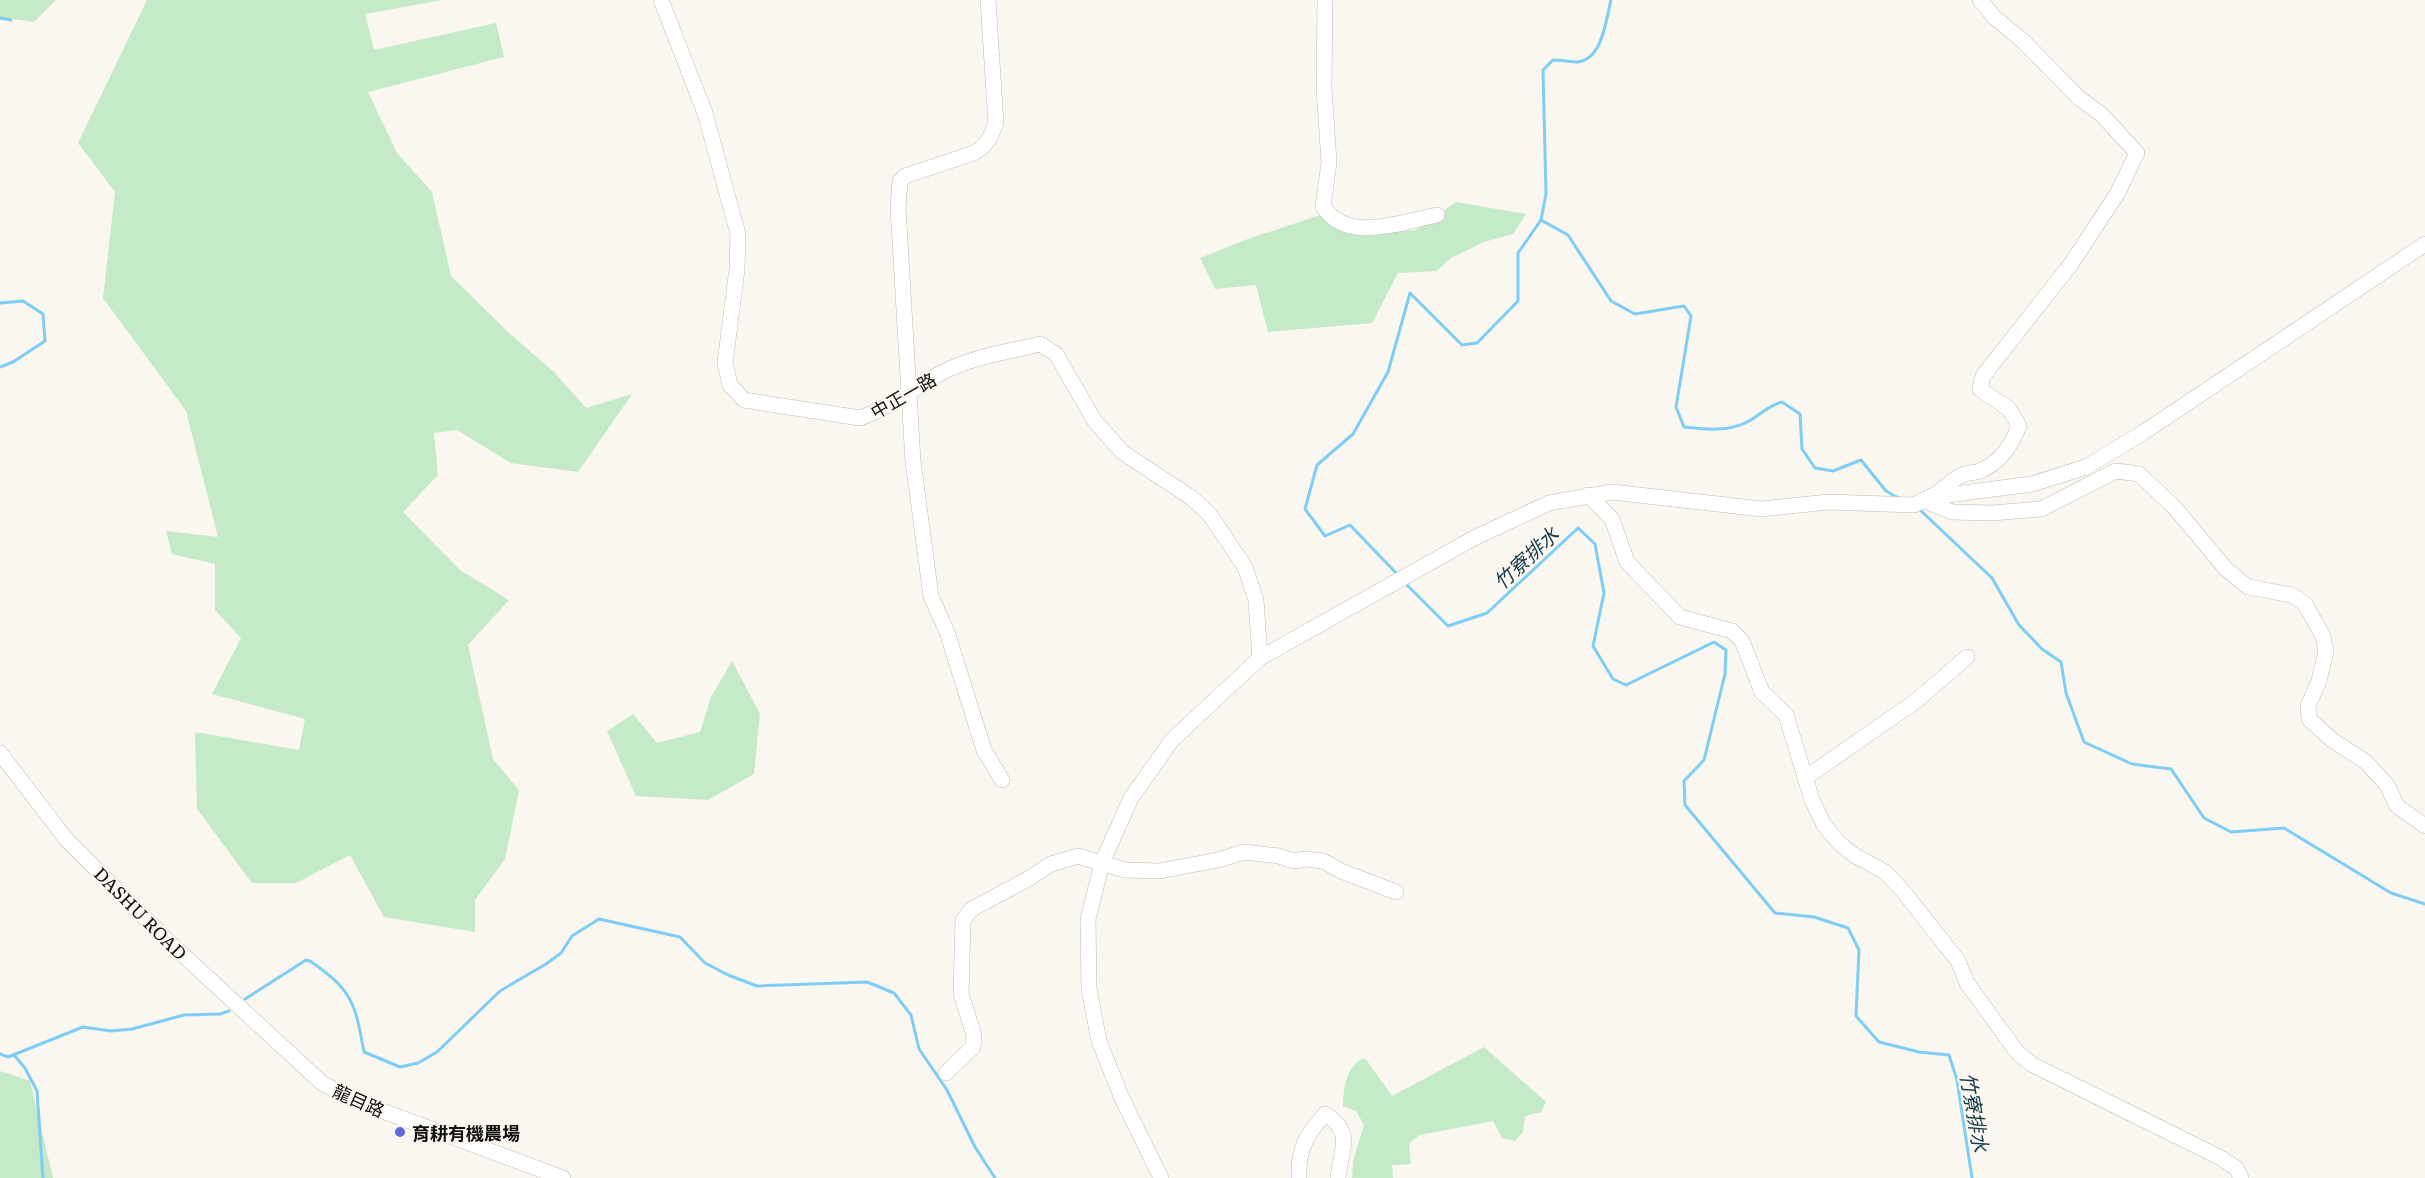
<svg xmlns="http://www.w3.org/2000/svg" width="2425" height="1178" viewBox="0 0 2425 1178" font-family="Literata,'Noto Sans TC',serif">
<rect width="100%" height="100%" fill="#f9f7ef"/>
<g fill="#c4eac8">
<path d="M0,0H56L34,22L0,17Z"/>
<path d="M147,0H443L365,14L374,50L496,23L504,57L368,92L397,153L432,192L451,276L508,332L554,372L586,408L632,394L578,472L511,463L457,430L434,433L438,475L403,512L460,570L509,600L468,645L493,759L519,790L505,859L475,900V932L384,917L350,855L296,883H252L197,809L195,732L299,750L305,719L212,694L241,638L215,610V564L172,554L166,531L218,537L186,411L103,298L115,192L78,143Z"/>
<path d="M1456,202L1526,214L1513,234L1484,242L1451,258L1437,271L1398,273L1372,323L1268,332L1256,285L1215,289L1200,258L1245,240L1326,213L1362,226L1414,231Z"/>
<path d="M732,661L760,714L754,774L708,800L636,796L607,731L633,714L657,743L700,732L711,697Z"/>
<path d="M1484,1047L1546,1102L1541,1112L1525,1116L1523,1132L1515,1141L1502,1138L1493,1121L1420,1135L1409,1143L1411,1164L1392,1165L1393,1178H1352L1353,1161L1364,1125L1356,1111L1343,1106C1343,1089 1347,1063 1365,1058L1392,1096Z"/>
<path d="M0,1071L30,1081L53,1178H0Z"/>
</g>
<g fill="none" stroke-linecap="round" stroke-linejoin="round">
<g stroke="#7fcdf5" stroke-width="3">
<path d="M0,18L11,20"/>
<path d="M1541,220L1568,235L1611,301L1635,314L1684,306L1691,316L1676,407L1684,427C1703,429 1727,432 1745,423C1759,417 1766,406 1782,402L1800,414L1802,449L1815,468L1833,471L1861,460L1886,491L1900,499"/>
<path d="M0,303L23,301L43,314L45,341L13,362L0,367"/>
<path d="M1919,509L1992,578L2019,625L2042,649L2061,662L2066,693L2084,742L2132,764L2171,769L2204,818L2231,832L2284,828L2391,893L2425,904"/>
<path d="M1399,576L1350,525L1325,536L1305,509L1317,465L1353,434L1388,372L1410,293L1462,345L1477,343L1518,301V253L1541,220L1546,194L1543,70L1553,60C1561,60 1571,62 1578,62C1603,59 1606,19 1611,0"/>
<path d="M1405,583L1448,626L1487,613L1578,528L1595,544L1604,593L1593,646L1613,679L1626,685L1714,642L1726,650L1725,674L1704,760L1684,781L1685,805L1775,913L1814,917L1848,928L1859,950L1856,1016L1879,1042L1919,1052L1949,1055L1957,1080L1972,1178"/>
<path d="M245,999L306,960L310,961C352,990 355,1002 364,1052L400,1067L418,1063L437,1052L500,991L546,964L561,953L572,936L599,919L680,937L705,963L728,975L757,986L867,982L894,993L911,1015L919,1049L947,1090L975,1147L995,1178"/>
<path d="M0,1054L8,1057L83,1027L111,1031L132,1029L184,1015L220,1014L229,1011"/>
<path d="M14,1055L25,1068L37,1091L43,1178"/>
</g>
<g stroke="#bfbdb5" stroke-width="16">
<g id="minor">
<path d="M661,0L705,113L738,234L737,269L725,363L730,385L744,400L860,418C889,408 914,388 941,373C971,357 1007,352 1040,344L1056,354L1094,420L1122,452L1192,498L1210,515L1245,567L1256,600L1260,658"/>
<path d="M988,0L996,123C991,136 987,146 974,153L905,176L900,181L898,208L913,461L931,596L947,632L984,750L1002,780"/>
<path d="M1325,0L1324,87L1329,163L1323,206C1346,244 1401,222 1437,215"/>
<path d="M1588,495L1612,519L1627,562L1680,617L1732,631L1742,641L1762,692L1786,715L1812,800L1824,825L1839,843L1854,855L1885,872L1903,891L1958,961L1967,983L2017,1052L2031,1064L2221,1158L2236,1168L2241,1178"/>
<path d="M1948,495L2032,484L2086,467L2144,432L2425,244"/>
<path d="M1923,500L1952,512L1992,513L2041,509L2116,471L2139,474L2175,508L2226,569L2248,587L2292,595L2305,604L2323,636L2326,651L2319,681L2308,706L2309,719L2332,740L2366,762L2387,785L2397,806L2425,826"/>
<path d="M1923,500C1939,497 1946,482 1962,475C1967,473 1974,473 1980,471C2001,462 2011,446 2019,426L2009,409L1980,389L1983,376L2071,264L2117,194L2137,153L2102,115L2079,98L2023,41L1994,17L1980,0"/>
<path d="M0,753L66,839L170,943L322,1083L353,1100L563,1178"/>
<path d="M1805,778L1916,701L1967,657"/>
<path d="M946,1073L973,1047L974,1035L961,994L963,920L972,909L1028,879L1051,864L1078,856L1125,870L1159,871L1218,860L1244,852L1279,856L1293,861L1305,859L1323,861L1341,871L1396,892"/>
<path d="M1161,1178L1121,1096L1099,1041L1089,989L1088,919L1102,863L1131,798L1172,740L1260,658L1474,538L1549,503L1612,492L1761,509L1829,502L1914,505L1930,497"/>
<path d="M1299,1178C1298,1149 1306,1135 1325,1114C1354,1132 1341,1149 1338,1178"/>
</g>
</g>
<use href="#minor" stroke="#fff" stroke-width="15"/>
</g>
<circle fill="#6066de" stroke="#f9f7ef" stroke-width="2" cx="400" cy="1132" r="6"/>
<g text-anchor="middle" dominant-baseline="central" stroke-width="4.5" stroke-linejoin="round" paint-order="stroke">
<g font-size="18" fill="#100f0d" stroke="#f9f7ef">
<text transform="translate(903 395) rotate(-30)">中正一路</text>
<text transform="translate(141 913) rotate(45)">DASHU ROAD</text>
<text transform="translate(359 1100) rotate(24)">龍目路</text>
</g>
<g font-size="18" font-weight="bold" fill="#100f0d" stroke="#f9f7ef" text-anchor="start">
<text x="412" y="1132">育耕有機農場</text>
</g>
<g font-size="20" font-style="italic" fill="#16394a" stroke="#f9f7ef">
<text transform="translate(1525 557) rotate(-43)">竹寮排水</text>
<text transform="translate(1976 1112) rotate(80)">竹寮排水</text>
</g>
</g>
</svg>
